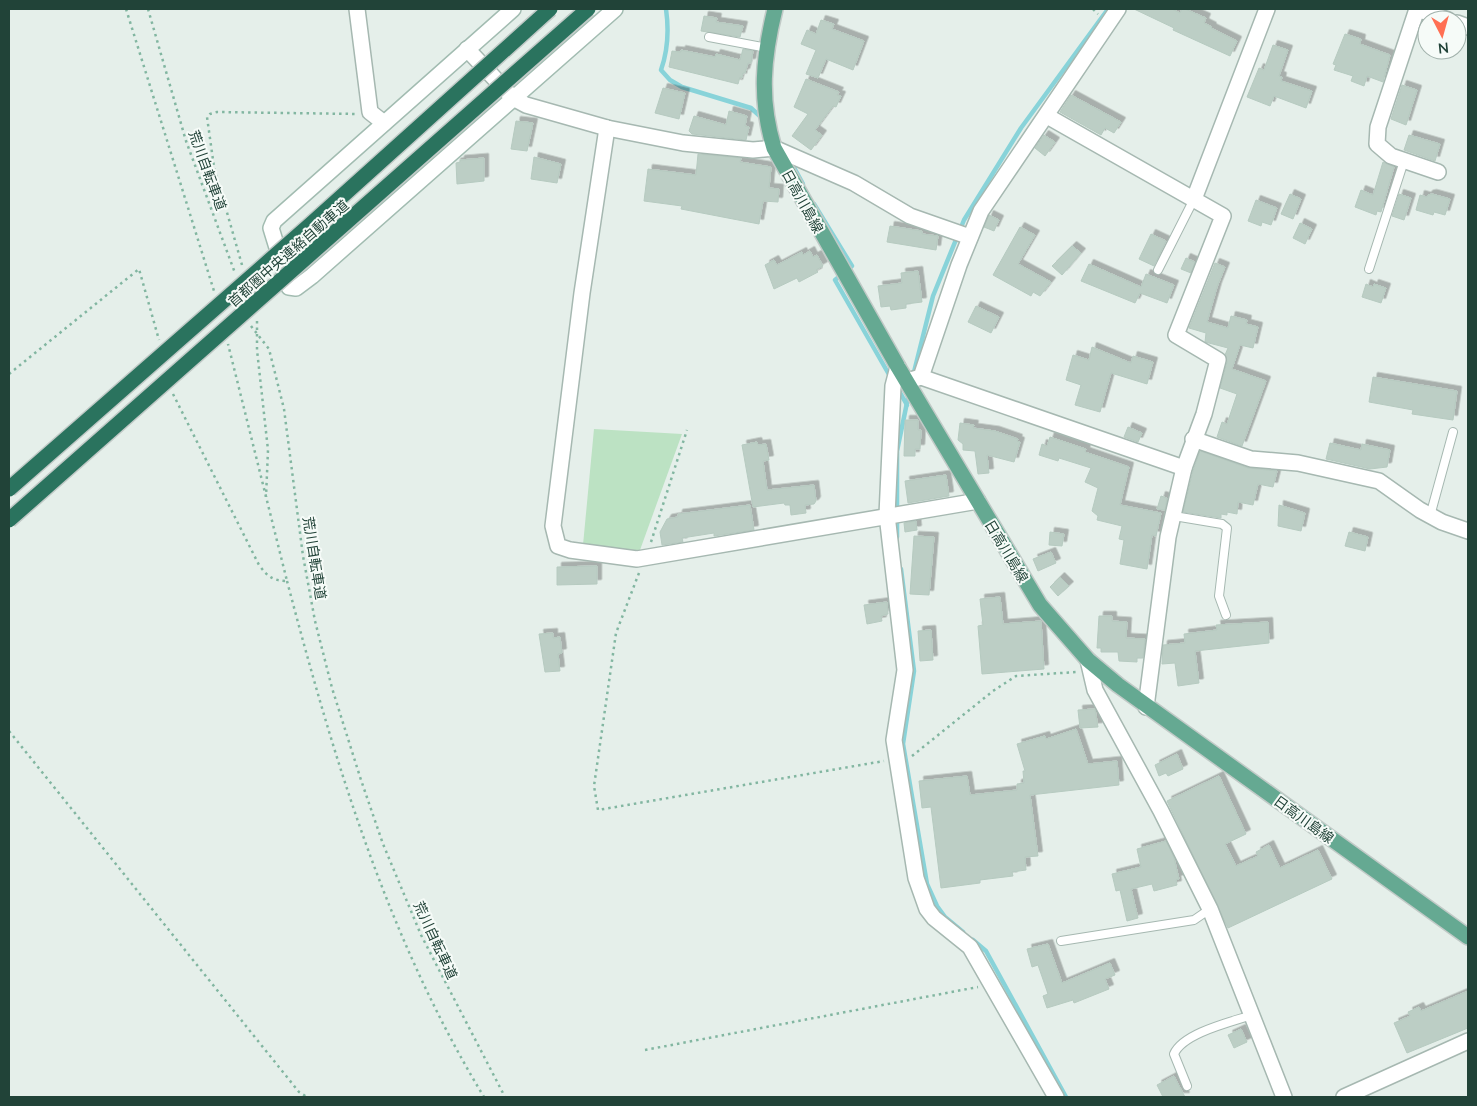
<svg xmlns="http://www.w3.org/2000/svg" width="1477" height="1106" viewBox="0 0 1477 1106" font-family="Lato,'Noto Sans JP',sans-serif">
<defs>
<filter id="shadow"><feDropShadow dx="4.5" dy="-4.5" stdDeviation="0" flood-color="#0004"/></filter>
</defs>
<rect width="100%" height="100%" fill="#e5efea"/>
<path fill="#bce2c3" d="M594,429L682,434L640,550L634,551L583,545Z"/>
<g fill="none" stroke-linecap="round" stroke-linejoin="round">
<g stroke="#88d3d9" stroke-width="4.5">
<path d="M666,9C669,30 668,50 661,70L670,80L682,87L751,108L763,119"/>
<path d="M790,160L803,184"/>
<path d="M814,204L852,266L835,280L891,378"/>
<path d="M913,376L933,296L964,220L1021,128L1108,9"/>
<path d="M898,389L907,405"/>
<path d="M897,537V451L909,393"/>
<path d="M901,569L914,671L903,744L927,884L937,906L945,917L963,932"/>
<path d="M973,940L986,951L1066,1097"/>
</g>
</g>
<g fill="#bccec5" stroke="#b6cac0" filter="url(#shadow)">
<path d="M1134,9H1172L1180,13L1182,9H1185L1206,18L1204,23L1212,27L1211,28L1237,41L1230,56L1173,30L1174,28Z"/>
<path d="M704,16L717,18L716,22L743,26L740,37L701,31Z"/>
<path d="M821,20L834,24L832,29L864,41L853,70L826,59L818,78L806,74L816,50L801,44L807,30L816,34Z"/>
<path d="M1345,34L1361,39L1360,44L1390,55L1383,82L1367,76L1364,86L1351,81L1353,76L1334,70L1336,65L1333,64Z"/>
<path d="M1273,45L1288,50L1279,76L1282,77L1281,81L1312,91L1306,108L1274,96L1270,106L1247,97L1259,68L1264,70Z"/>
<path d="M743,49L753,51L751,63H748L745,73H743L742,78L740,77L738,84L669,67L672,51L681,52V50L715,57L716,54L740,60Z"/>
<path d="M806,79L839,92L837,95L841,96L836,107L833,106L815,130L822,135L811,150L792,136L808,114L794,107Z"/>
<path d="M1402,85L1417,90L1406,125L1391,119Z"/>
<path d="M663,88L685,93L679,119L655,113Z"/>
<path d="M1071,95L1121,122L1114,133L1105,128L1101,135L1060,112Z"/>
<path d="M729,111L747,116L745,126L749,127L746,140L692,134L689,131L694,116L726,125Z"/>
<path d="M516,121L533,123L527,151L511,149Z"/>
<path d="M1044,135L1055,142L1045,156L1035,148Z"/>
<path d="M1409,135L1440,144L1435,161L1404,150Z"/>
<path d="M698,154L741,158L740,162L771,167L769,188L779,189L778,202L763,201L759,224L681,209L682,206L644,201L648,169L696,175Z"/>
<path d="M534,157L561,164L557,183L531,179Z"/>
<path d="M484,158V181L457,184L456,163L460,162V160Z"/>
<path d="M1383,162L1394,167L1381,212L1377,211L1376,215L1355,207L1361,190L1373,195Z"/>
<path d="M1290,194L1301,199L1293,219L1281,214Z"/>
<path d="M1399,194L1411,198L1404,220L1392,216Z"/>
<path d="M1432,194L1450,199L1445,215L1434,212L1433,215L1416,210L1420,195L1427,197L1428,195Z"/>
<path d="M1256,200L1277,208L1271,225L1262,222L1261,226L1248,221Z"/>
<path d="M989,215L999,220L994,231L984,227Z"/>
<path d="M1300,223L1312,229L1305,244L1293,238Z"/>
<path d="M890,226L922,231V234L938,236L936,250L887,242Z"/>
<path d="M1020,227L1035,235L1018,264L1051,282L1040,296L1033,292L1031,296L993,275Z"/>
<path d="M1151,234L1166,241L1154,266L1139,259Z"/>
<path d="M1072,246L1081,253L1062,275L1052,266Z"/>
<path d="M810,251L813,257L817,255L823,266L816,270L818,272L799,282L797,278L774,289L765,265L774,260L777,265L802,252L803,255Z"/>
<path d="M1186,258L1195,262L1191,273L1181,269Z"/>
<path d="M1215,263L1225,267L1217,287L1207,322L1228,328L1231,316L1247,320L1246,324L1258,327L1253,348L1240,345L1232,369L1266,381L1242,446L1217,437L1222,422L1227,424L1237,394L1220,388L1227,362L1225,355L1228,348L1205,342L1206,333L1189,328Z"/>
<path d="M1089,264L1141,287L1146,274L1174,285L1167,303L1140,293L1135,303L1081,281Z"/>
<path d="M918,271L922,302L906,304V308L891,310L890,306L881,307L878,286L902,283L901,273Z"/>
<path d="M1366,284L1373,287L1374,284L1386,288L1381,303L1362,297Z"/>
<path d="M976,306L999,317L991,333L968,322Z"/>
<path d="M1092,347L1131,363L1133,356L1153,362L1147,384L1111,373L1100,412L1075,405L1081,385L1066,380L1073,355L1089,360Z"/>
<path d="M1373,377L1457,391L1453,420L1412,414L1413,410L1369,402Z"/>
<path d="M905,420H918V430H921L920,449H915V456H904Z"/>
<path d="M960,423L974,425L973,428L995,431L1018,439L1017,441L1020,442L1014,462L987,455L989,473L978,474L975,451L963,450V444L958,440Z"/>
<path d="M1128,427L1142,433L1138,442L1124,437Z"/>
<path d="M1050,437L1086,449L1085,452L1129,467L1120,505L1161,513L1156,536L1152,535L1147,569L1120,564L1124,540L1119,539L1122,526L1097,520L1098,516L1092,511L1098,488L1085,482L1091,468L1059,458L1058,461L1039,455L1042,444L1047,446Z"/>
<path d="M757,442L758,445L766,444L769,460L763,461L767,490L814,485L816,501L814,504L805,505L806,513L791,515L790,505H785L784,503L753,507L742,445Z"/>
<path d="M1330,443L1361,450L1362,444L1390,450L1387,467L1370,469L1326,459Z"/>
<path d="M1200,451L1248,468L1277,471L1273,487L1258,484L1253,505L1238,502L1237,514L1227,512V515L1221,514V518L1183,512L1193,471Z"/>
<path d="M946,475L949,496L908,503L905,481Z"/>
<path d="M1161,496L1167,498L1165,510L1157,509Z"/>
<path d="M750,505L754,530L714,536V533L682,538L683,542L662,545L660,532L667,519L678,517V514Z"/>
<path d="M1279,505L1305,513L1301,531L1278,526Z"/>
<path d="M916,521L917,530L905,532L904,523Z"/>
<path d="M1050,532L1064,534L1062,546L1049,545Z"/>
<path d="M1349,532L1368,537L1365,551L1345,546Z"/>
<path d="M914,536L934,537L929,595L910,594Z"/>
<path d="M1051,552L1056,563L1038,571L1033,559Z"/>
<path d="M597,566V584L557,585V567Z"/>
<path d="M1060,577L1069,586L1058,596L1050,587Z"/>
<path d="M1000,597L1003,624L1041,621L1044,669L982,674L978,626L983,625L980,599Z"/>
<path d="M887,602L888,614L881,616L882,621L867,624L864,605Z"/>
<path d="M1099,616H1112V621L1127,622L1126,638L1145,639L1143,658H1137V662L1119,661L1118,652H1101V648H1097Z"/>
<path d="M1268,622L1269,643L1195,651L1199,683L1178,686L1175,663L1162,664L1163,645L1185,643L1184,634L1217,630L1216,625Z"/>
<path d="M931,630L933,660L920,661L918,631Z"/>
<path d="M553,633V638L560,637L562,653L558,654L560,671L545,672L539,634Z"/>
<path d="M1095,709L1098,727L1080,728L1078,710Z"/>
<path d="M1076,729L1088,764L1117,761L1119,785L1030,795L1038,856L1025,857L1026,870L1012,872L1013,876L980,880V883L941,888L931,807L922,808L919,781L967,776L970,795L1017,790V784L1024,783L1023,771H1025L1017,744L1045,736L1046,739Z"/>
<path d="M1177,754L1183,769L1168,776L1166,773L1159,776L1155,765Z"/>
<path d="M1219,776L1246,834L1225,844L1236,866L1258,856L1256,852L1269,845L1280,868L1318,850L1332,879L1228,928L1167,801Z"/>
<path d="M1166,841L1174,858L1179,879L1176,880L1177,885L1154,891L1152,884L1131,889L1138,918L1127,921L1120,890L1116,891L1112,874L1141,867L1137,849Z"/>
<path d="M1048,944L1062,983L1110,963L1115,975L1105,979L1109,989L1074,1003L1073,1000L1047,1008L1043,996L1048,994L1038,965L1032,967L1027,949Z"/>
<path d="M1468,991V1028L1407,1053L1394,1023L1410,1016L1408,1012L1419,1007L1421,1011Z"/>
<path d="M1241,1029L1247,1042L1234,1048L1228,1035Z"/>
<path d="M1174,1076L1185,1097H1163L1157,1085Z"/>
</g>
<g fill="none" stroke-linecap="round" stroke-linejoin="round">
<g stroke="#a6b8b1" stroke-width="10">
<g id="lane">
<path d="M709,37L767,48"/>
<path d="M1369,269L1404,161"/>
<path d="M1158,270L1194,199"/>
<path d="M1174,516L1222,524L1227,528L1219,596L1226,615"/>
<path d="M1430,516L1453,432"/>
<path d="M1061,941L1194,920L1210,909"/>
<path d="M1187,1086L1174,1054C1183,1033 1231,1022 1252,1015"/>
</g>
</g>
<g stroke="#a6b8b1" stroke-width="18">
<g id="street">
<path d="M357,9L370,112L384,123"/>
<path d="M1457,23L1468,27"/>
<path d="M467,49L513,98L526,105L607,128L683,143L753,150L774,148L854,183L910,216L970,237"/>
<path d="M1047,116L1223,216L1176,335L1218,360L1204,414L1184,468L1168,537L1146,707"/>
<path d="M607,128L582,293L553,526L558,546L570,550L637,559L978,501"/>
<path d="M1438,172L1391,156L1377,144L1378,127L1417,9L1448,20"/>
<path d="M1194,199L1267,9"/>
<path d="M898,367L893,386L887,515L905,670L894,740L916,878L927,909L934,918L970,947L1056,1097"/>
<path d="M921,377L1184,468"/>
<path d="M907,381L921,377L959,265L981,211L1118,9"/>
<path d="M1193,439L1251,459L1298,463L1379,481L1420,510L1442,522L1468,531"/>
<path d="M1088,660L1095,690L1161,811L1210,909L1284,1097"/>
<path d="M1344,1097L1468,1041"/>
</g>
</g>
<g stroke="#a2bcb1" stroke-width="18">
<path id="secondary" d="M513,9L274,221L271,228L289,287L296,288L312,276L615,9"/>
</g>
<g stroke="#c1cac7" stroke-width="18">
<path id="primary" d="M775,9C763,58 759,99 774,148L898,367L1040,605L1088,660L1118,685L1468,937"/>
</g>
<g stroke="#82b6a1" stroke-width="2.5" stroke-dasharray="2.5 4" stroke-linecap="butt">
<path d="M126,9L214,291"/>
<path d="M148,9L186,141L235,273"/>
<path d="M1093,9L1098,14"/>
<path d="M242,265L214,167L207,117L210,114L217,112L357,114"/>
<path d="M257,321V350L268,450L266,497"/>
<path d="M251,326L269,349L284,409L303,556L315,621L332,688L361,780L383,844L421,935L505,1097"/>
<path d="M9,374L139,269L159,340"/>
<path d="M173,394L259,565C267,576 273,581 287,581L228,344"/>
<path d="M651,542L687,430"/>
<path d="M639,573L616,633L594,786L598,810L884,761"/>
<path d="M287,581C334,760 387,937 484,1097"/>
<path d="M9,731L299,1092L307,1097"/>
<path d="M912,756L993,691L1016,676L1076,672"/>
<path d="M645,1050L978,987"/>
</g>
<use href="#lane" stroke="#fff" stroke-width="8"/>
<use href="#street" stroke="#fff" stroke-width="15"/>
<use href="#secondary" stroke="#fff" stroke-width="15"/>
<use href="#primary" stroke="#65a992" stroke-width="15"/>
<g stroke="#c1cac7" stroke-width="18" stroke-linecap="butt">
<g id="highway-bridge">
<path d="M9,489L310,225L550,9"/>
<path d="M9,520L588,9"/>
</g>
</g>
<use href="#highway-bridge" stroke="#2a735e" stroke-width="15"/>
</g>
<g text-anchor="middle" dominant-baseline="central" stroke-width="4" stroke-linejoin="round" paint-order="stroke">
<g font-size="14" fill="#214338" stroke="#f6fbf8">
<text transform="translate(208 170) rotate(70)">荒川自転車道</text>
<text transform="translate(803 201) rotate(61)">日高川島線</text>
<text transform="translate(288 253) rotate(-41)">首都圏中央連絡自動車道</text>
<text transform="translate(1007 551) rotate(59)">日高川島線</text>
<text transform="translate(315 558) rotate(81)">荒川自転車道</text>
<text transform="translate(1304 819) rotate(36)">日高川島線</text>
<text transform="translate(436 940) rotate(65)">荒川自転車道</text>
</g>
</g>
<rect width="1477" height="1106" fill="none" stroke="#214338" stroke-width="20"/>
<g transform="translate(1442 35) rotate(174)"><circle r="24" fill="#f6fbf8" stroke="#a1b1ab"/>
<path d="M0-4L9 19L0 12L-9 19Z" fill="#ff6f53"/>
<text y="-8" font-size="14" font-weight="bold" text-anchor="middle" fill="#214338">N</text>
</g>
</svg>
